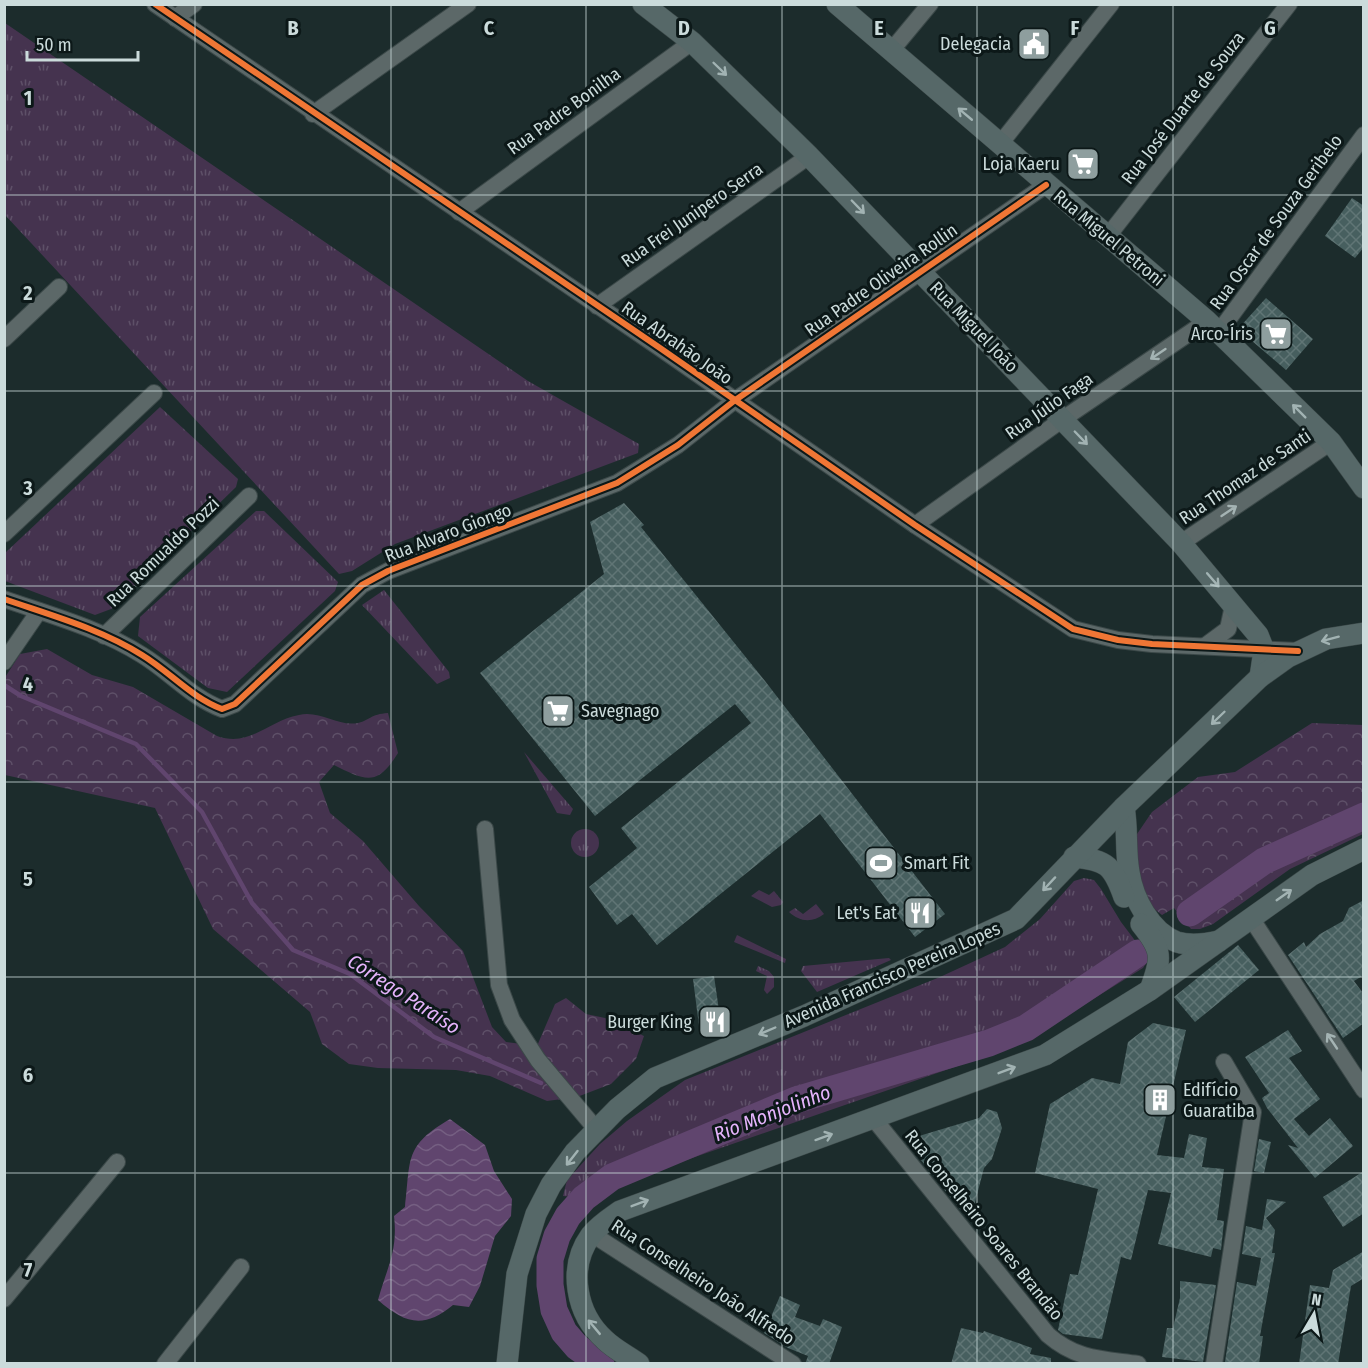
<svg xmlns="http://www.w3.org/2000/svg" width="1368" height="1368" viewBox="0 0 1368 1368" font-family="'Fira Sans Condensed',sans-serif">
<defs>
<pattern id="grass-tufts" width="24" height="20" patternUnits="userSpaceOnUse" patternTransform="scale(1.5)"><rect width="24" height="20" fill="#45334f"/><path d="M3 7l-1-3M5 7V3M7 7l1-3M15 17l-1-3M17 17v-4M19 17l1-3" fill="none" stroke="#5e5068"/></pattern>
<pattern id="forest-crowns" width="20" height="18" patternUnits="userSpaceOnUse" patternTransform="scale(1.5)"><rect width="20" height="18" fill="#45334f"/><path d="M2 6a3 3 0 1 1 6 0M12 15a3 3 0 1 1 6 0" fill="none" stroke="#5e5068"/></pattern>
<pattern id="water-waves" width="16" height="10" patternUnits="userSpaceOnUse" patternTransform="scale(1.5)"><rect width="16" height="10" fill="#60456e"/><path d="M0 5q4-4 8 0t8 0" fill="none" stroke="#755f82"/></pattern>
<pattern id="building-cross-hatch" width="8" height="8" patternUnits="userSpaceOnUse" patternTransform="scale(1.5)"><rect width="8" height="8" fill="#475f5f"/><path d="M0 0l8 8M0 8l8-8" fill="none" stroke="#607575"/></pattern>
</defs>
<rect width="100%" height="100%" fill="#1c2c2c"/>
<g fill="url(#grass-tufts)">
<path d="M5,23L528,381L639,444L638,453L395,544L352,571L339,574L5,215Z"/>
<path d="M160,407L238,479L236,487L111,609L95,615L5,581V553Z"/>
<path d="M256,511H264L338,582L335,591L227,692L208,688L138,636L140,617Z"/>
<path d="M384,590L449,672L450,678L437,684L362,605Z"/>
<path d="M524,752L573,809L570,815L557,813Z"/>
<circle cx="585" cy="843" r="14"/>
<path d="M1084,878L1094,880L1101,889L1121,922L1149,959L1143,968L1021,1044L623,1182L596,1199L563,1196L567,1180L600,1144L627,1121L685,1080L940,977L1005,947L1040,919L1074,881Z"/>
<path d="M759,890L769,895L774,891L783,902L781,905L772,907L751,896Z"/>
<path d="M816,904L824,914C812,923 800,922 789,912L795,908L803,914Z"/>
<path d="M737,935L786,959L785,963L734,942Z"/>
<path d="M889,958L891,960L817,992L801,971L803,966Z"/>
<path d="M758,966L769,971L774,977V987L767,994L764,990L767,976L756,971Z"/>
</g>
<g fill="url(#forest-crowns)">
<path d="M47,649L92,675L133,687L217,736C250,748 267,721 299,715C320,710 338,727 358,723C368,721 371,714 388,713L398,753C377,787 366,781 334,765L319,782L330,813L363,841L419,906L463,951L492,1027L506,1042L537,1046L555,1004L566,998L586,1014L605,1018L644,1036L636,1059L611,1084L577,1097L547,1101L490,1076L456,1070L378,1068L349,1064L322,1044L310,1012L213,929L155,808L5,775L4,679L20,654Z"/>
<path d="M1312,723L1363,725V834L1290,869L1213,924L1200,929H1191L1174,908L1162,915L1147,903L1136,861L1137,834L1152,812L1198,777L1235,772Z"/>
</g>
<path fill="url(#water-waves)" d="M450,1119L485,1145L494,1171L512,1199L511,1216L495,1236L480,1286L469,1307L453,1305C424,1329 405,1324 378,1300C387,1267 398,1252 394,1216L405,1207C411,1158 404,1146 450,1119Z"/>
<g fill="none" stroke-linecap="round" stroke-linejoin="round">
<path stroke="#60456e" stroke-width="4.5" d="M4,685L21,696L136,744L202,812L252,903L293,950L350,974L434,1037L541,1083"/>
<g stroke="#60456e" stroke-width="27">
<path d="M1190,913L1264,861L1364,816"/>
<path d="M601,1364L577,1347L564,1332L554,1310L550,1285V1259L557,1236L568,1216L584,1198L612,1177L796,1100L989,1043L1026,1028L1138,953"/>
</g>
</g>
<g fill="url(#building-cross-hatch)">
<path d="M1352,198L1364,206V247L1355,258L1325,236Z"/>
<path d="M1266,298L1313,339L1286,370L1238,329Z"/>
<path d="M624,503L644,525L641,527L765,681L945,914L915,937L820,814L657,945L632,914L617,925L589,887L637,848L621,828L751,723L735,704L595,816L480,673L604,574L590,522Z"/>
<path d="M1364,900V975L1354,981L1363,993L1364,1023L1343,1038L1288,955L1304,942L1306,947L1320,934L1343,921L1349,908Z"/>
<path d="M1238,945L1259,970L1195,1022L1174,997Z"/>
<path d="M714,976L721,1024L699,1026L693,979Z"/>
<path d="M1153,1023L1186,1030L1157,1155L1184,1158L1189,1134L1207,1138L1202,1167L1224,1169L1217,1220L1224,1221L1221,1250L1213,1248L1211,1257L1158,1244L1171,1193L1148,1190L1131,1260L1121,1257L1102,1339L1063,1334L1058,1330L1070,1274L1078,1275L1098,1189L1035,1173L1050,1104L1092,1078L1120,1084L1128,1042Z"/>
<path d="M1288,1030L1302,1051L1289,1058L1320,1099L1294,1119L1309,1136L1330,1118L1353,1146L1315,1178L1288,1145L1298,1148L1267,1108L1262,1098L1269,1093L1245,1057Z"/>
<path d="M987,1109L997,1112L1002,1128L992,1159L984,1168L973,1210L963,1213L910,1146L919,1136L979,1118Z"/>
<path d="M1259,1139L1271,1142L1264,1173L1254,1171Z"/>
<path d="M1364,1171V1213L1343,1227L1323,1197Z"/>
<path d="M1267,1199L1286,1202L1266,1218L1275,1230L1272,1253H1275L1260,1336H1263L1259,1364L1225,1362L1237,1282L1256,1286L1261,1258L1242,1254L1246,1226L1262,1230Z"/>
<path d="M1364,1251V1278L1351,1286L1338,1364H1299L1310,1285L1329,1288L1333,1270Z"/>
<path d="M1180,1281L1216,1285L1203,1362L1162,1357L1167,1328H1173L1180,1298Z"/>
<path d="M780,1296L800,1305L795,1317L820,1326L823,1319L842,1327L829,1364H805L808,1356L788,1348L764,1333Z"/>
<path d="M961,1328L983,1333L984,1331L1032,1348L1030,1354L1051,1358V1364H951Z"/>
</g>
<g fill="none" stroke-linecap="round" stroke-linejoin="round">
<g stroke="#3b4848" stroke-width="18">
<g id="minor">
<path d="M155,4L660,348L915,525L1073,629L1118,640L1152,644L1298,651"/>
<path d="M175,18L194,4"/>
<path d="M891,51L930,4"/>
<path d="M313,114L468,4"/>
<path d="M1000,144L1111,4"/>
<path d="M459,212L692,42"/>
<path d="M1108,236L1289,4"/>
<path d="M597,306L809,156"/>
<path d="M1219,332L1364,135"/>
<path d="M4,339L59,287"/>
<path d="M915,525L1063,419L1207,321"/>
<path d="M4,534L154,393"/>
<path d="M1181,543L1331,442"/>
<path d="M4,599C50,615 101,629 142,655C170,672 192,698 222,709L235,704L362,585L388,571L617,483L678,445L734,401L1046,185"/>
<path d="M104,636L249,496"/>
<path d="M1205,646L1228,629L1233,606"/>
<path d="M4,662L39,611"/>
<path d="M485,829L499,985L512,1020L538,1060L596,1129"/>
<path d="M1251,918L1364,1090"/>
<path d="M874,1119L1048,1335C1077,1360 1102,1359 1138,1364"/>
<path d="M592,1234L793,1364"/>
<path d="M4,1299L117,1162"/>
<path d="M165,1364L241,1267"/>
<path d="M1214,1364L1253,1112L1224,1062"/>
</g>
</g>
<g stroke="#3b4848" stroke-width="22">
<g id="major">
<path d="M643,4L692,42L809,156L1181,543L1258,635L1264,650L1260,677"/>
<path d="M837,4L1207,321L1331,442L1364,488"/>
<path d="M1124,807C1128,828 1125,850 1129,872C1133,898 1150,932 1177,942C1190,946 1206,944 1219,941"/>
<path d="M1074,857C1107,860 1113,866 1124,897"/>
<path d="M1141,924C1163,951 1162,958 1150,990"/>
<path d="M507,1364L517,1274L536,1214L551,1185L575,1152L617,1109L655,1078L804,1016L1016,919L1124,807L1260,677L1288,657L1326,639L1364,633"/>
<path d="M639,1364C628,1356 614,1349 605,1340C576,1314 567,1268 591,1235C599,1225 610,1218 620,1211L1045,1055L1150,990L1312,875L1364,849"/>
</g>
</g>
<use href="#minor" stroke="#5c6868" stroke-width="16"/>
<use href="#major" stroke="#566868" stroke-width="21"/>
<g stroke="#0c1818" stroke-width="10">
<g id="cycleway">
<path d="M155,4L660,348L915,525L1073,629L1118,640L1152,644L1298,651"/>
<path d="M4,599C50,615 101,629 142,655C170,672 192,698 222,709L235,704L362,585L388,571L617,483L678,445L734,401L1046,185"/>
</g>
</g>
<use href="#cycleway" stroke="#f07635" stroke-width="6"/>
</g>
<defs><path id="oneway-shaft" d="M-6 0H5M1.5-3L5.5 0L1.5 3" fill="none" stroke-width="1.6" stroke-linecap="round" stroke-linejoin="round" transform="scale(1.5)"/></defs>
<g stroke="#a2b3b3">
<use href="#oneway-shaft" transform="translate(720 69) rotate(44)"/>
<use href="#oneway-shaft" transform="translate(965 114) rotate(-140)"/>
<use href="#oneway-shaft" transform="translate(858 207) rotate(46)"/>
<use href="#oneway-shaft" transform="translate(1299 411) rotate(-135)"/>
<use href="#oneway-shaft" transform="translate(1081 438) rotate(46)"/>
<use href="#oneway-shaft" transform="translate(1213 580) rotate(49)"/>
<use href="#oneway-shaft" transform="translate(1330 639) rotate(165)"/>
<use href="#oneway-shaft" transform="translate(1218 718) rotate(136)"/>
<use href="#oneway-shaft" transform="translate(1049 884) rotate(133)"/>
<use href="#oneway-shaft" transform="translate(1284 895) rotate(-35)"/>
<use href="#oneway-shaft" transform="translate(767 1031) rotate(157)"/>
<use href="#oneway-shaft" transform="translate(1007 1070) rotate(-21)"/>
<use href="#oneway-shaft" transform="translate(824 1137) rotate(-20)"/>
<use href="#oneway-shaft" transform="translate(572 1158) rotate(128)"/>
<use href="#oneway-shaft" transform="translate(640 1203) rotate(-21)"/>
<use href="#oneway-shaft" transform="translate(594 1327) rotate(-130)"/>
</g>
<g stroke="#a4b3b3">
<use href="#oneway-shaft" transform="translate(1158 354) rotate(146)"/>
<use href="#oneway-shaft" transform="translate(1229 511) rotate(-34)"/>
<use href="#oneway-shaft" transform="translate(1332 1041) rotate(-124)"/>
</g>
<path fill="none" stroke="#cbdbdb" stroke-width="1.5" stroke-opacity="0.55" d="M195,4V1364M391,4V1364M586,4V1364M782,4V1364M977,4V1364M1173,4V1364M4,195H1364M4,391H1364M4,586H1364M4,782H1364M4,977H1364M4,1173H1364"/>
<defs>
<g id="civic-square" transform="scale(1.725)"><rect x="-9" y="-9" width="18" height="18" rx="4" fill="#8e9e9e" stroke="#0c1818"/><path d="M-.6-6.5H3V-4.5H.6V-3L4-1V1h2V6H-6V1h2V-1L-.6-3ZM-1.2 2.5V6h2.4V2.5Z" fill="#fff"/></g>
<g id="supermarket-square" transform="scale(1.725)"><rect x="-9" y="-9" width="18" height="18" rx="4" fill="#8e9e9e" stroke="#0c1818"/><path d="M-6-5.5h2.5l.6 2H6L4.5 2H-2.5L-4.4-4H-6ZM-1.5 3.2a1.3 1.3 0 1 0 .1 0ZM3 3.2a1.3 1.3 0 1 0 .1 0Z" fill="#fff"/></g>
<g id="stadium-square" transform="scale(1.725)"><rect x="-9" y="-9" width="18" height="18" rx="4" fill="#8e9e9e" stroke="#0c1818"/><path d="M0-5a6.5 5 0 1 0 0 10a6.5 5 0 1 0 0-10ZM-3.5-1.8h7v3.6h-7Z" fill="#fff"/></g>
<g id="restaurant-square" transform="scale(1.725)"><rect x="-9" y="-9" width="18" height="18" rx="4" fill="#8e9e9e" stroke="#0c1818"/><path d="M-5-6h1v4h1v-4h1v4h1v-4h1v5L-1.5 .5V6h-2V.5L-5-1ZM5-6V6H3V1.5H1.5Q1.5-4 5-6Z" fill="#fff"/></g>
<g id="building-square" transform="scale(1.725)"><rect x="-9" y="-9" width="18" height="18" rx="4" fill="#8e9e9e" stroke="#0c1818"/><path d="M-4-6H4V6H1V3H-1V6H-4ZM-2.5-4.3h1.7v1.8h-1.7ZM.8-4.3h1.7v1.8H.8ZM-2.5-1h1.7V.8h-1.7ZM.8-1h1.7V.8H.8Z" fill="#fff"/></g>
</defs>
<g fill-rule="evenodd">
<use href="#civic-square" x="1034" y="44"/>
<use href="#supermarket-square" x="1083" y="164"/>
<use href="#supermarket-square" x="1276" y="334"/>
<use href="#supermarket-square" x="558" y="711"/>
<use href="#stadium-square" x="881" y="863"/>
<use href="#restaurant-square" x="920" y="913"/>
<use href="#restaurant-square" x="715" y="1022"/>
<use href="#building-square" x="1160" y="1100"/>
</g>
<g text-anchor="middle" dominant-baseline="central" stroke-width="6" stroke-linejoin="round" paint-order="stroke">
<g font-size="18" fill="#cbdbdb" stroke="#0c1818" text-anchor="end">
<text x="1011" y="44">Delegacia</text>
<text x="1060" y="164">Loja Kaeru</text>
<text x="1253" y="334">Arco-Íris</text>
<text x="581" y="711" text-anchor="start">Savegnago</text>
<text x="904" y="863" text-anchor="start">Smart Fit</text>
<text x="897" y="913">Let's Eat</text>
<text x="692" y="1022">Burger King</text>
<text x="1183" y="1090" text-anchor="start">Edifício<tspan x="1183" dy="21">Guaratiba</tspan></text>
</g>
<g font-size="18" fill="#cbdbdb" stroke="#0c1818">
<text transform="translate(1183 108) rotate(-52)">Rua José Duarte de Souza</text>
<text transform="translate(564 111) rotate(-36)">Rua Padre Bonilha</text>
<text transform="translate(692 215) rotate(-35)">Rua Frei Junipero Serra</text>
<text transform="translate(1276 222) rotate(-54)">Rua Oscar de Souza Geribelo</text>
<text transform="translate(1109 238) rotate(40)">Rua Miguel Petroni</text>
<text transform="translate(881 280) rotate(-35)">Rua Padre Oliveira Rollin</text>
<text transform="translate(974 327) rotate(46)">Rua Miguel João</text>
<text transform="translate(677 343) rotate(35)">Rua Abrahão João</text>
<text transform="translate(1049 406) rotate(-35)">Rua Júlio Faga</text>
<text transform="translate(1245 477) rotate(-34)">Rua Thomaz de Santi</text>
<text transform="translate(448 533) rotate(-21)">Rua Alvaro Giongo</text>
<text transform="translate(163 552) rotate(-44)">Rua Romualdo Pozzi</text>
<text transform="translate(892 975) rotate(-24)">Avenida Francisco Pereira Lopes</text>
<text transform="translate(984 1225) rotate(51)">Rua Conselheiro Soares Brandão</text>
<text transform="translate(703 1282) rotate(33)">Rua Conselheiro João Alfredo</text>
</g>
<g font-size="20" font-style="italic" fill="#e5b3fc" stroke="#0c1818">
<text transform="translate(404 994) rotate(33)">Córrego Paraíso</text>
<text transform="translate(772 1113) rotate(-21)">Rio Monjolinho</text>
</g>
</g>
<g font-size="20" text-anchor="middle" font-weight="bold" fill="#cbdbdb" stroke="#0c1818" stroke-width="6" stroke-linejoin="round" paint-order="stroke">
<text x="293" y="35">B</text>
<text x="489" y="35">C</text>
<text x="684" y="35">D</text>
<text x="879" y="35">E</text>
<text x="1075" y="35">F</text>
<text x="1270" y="35">G</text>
<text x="28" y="105">1</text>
<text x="28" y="300">2</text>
<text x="28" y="495">3</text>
<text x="28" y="691">4</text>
<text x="28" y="886">5</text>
<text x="28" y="1082">6</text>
<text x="28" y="1277">7</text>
</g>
<rect width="1368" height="1368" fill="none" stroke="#cbdbdb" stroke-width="12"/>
<g transform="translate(1314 1314) rotate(10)" stroke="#0c1818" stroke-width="4.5" paint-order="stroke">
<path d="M0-4.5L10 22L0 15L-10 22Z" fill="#cbdbdb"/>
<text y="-9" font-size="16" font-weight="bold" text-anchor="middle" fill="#cbdbdb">N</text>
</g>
<path d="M27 51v9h111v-9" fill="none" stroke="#cbdbdb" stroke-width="3"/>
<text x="36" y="51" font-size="18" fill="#cbdbdb" stroke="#0c1818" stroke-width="4.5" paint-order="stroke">50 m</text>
</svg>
